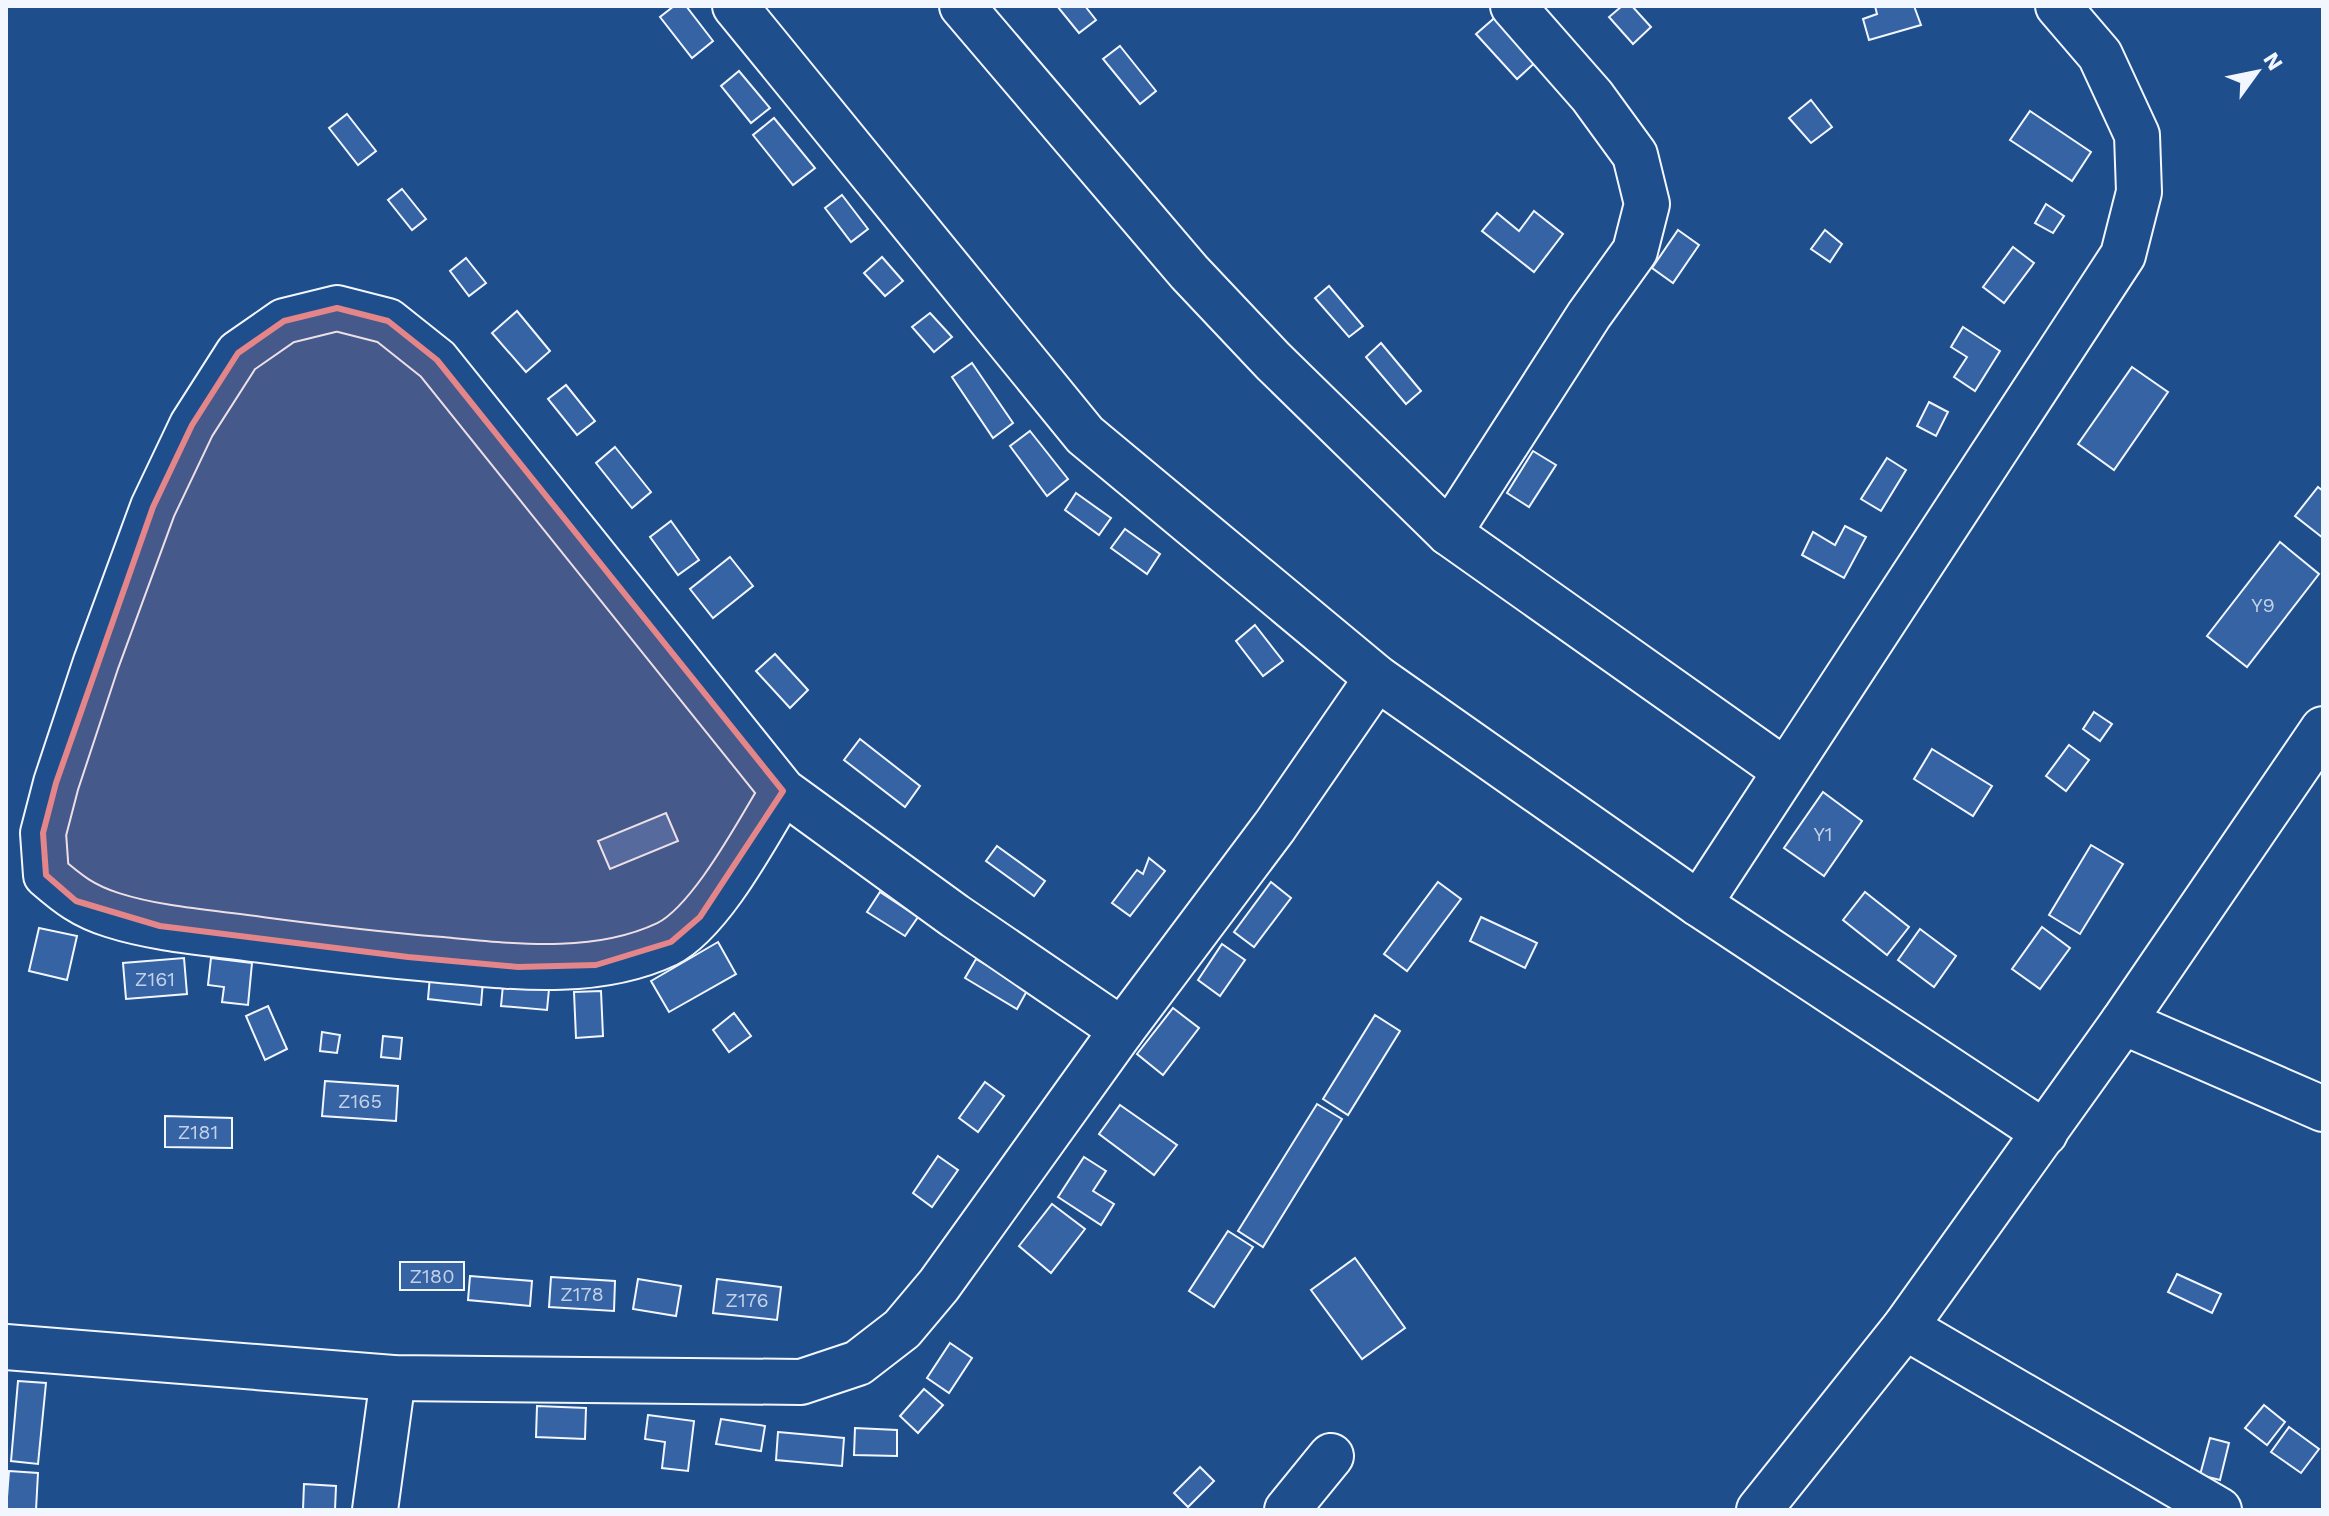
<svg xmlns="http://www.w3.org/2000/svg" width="2329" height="1516" viewBox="0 0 2329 1516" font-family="'Work Sans',sans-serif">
<rect width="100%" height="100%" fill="#1f4e8c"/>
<g fill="#3563a3" stroke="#f2f6ff" stroke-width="2">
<path d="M674,6H686L713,41L692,58L660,17Z"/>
<path d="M1057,6H1085L1096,20L1079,33Z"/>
<path d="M1622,6H1632L1651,27L1633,44L1609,17Z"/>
<path d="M1875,6H1914L1921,25L1869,40L1863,19L1877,14Z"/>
<path d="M1499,14L1539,59L1517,79L1476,34Z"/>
<path d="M1120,46L1156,91L1140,104L1103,59Z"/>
<path d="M739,71L770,108L751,123L721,86Z"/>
<path d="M1811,100L1832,127L1811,143L1789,118Z"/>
<path d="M2030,111L2091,152L2072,181L2010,140Z"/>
<path d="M347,114L376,151L358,165L329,128Z"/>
<path d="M774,118L815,168L793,185L753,135Z"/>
<path d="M402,189L426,219L412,230L388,200Z"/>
<path d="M842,195L868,229L851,242L825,208Z"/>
<path d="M2046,204L2064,216L2053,233L2035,223Z"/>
<path d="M1534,211L1563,234L1534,272L1482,231L1497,213L1519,231Z"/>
<path d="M1678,230L1699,245L1673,283L1652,268Z"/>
<path d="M1825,230L1842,244L1830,262L1811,249Z"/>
<path d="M2013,247L2034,263L2004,303L1983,287Z"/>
<path d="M882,257L903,281L885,296L864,273Z"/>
<path d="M466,258L486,283L469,296L450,271Z"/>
<path d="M1329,286L1363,326L1349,337L1315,298Z"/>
<path d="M517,311L550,351L526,372L492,333Z"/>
<path d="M930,313L952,337L934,352L912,327Z"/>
<path d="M1963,327L2000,351L1975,391L1954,377L1967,357L1951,347Z"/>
<path d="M1381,343L1421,391L1406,404L1366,357Z"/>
<path d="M972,363L1013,423L993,438L952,377Z"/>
<path d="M2132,367L2168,392L2114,470L2078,444Z"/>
<path d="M566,385L595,421L577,435L548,399Z"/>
<path d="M1929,402L1948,412L1936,436L1917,426Z"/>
<path d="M1030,431L1068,479L1047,496L1010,446Z"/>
<path d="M615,447L651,492L632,508L596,463Z"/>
<path d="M1533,451L1556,465L1529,507L1507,493Z"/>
<path d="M1887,458L1906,470L1881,511L1861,499Z"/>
<path d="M2318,487L2323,491V538L2295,516Z"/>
<path d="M1076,493L1111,518L1099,535L1065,510Z"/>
<path d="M671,521L699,560L678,575L650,537Z"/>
<path d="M1845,526L1866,537L1844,578L1802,555L1813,532L1835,545Z"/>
<path d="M1125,529L1160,554L1147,574L1111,548Z"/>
<path d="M2280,542L2319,574L2247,667L2207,636Z"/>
<path d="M730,557L753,586L713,618L690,589Z"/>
<path d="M1255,625L1283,661L1263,676L1236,641Z"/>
<path d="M775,654L808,690L790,708L756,671Z"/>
<path d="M2094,712L2112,724L2100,741L2083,729Z"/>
<path d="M860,739L920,786L905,807L844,760Z"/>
<path d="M2069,745L2089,760L2066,791L2046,776Z"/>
<path d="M1932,749L1992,786L1973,816L1914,779Z"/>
<path d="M1823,792L1862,821L1824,876L1784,848Z"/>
<path d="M666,813L678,841L610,869L598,841Z"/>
<path d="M2091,845L2123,864L2080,934L2049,915Z"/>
<path d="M997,846L1045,881L1034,896L986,861Z"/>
<path d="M1149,858L1165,871L1130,916L1112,903L1137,870L1143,874Z"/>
<path d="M1271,882L1291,898L1254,947L1234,932Z"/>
<path d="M1438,882L1461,899L1407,971L1384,954Z"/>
<path d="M880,892L918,917L905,936L867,912Z"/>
<path d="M1865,892L1909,927L1887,955L1843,920Z"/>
<path d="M1481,917L1537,943L1525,968L1470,941Z"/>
<path d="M2042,927L2070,948L2040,989L2012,969Z"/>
<path d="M39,928L77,936L67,980L29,971Z"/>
<path d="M1920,929L1956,956L1934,987L1898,960Z"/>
<path d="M718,942L736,974L669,1012L651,981Z"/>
<path d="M1222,944L1245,960L1220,996L1198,980Z"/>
<path d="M184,958L187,994L126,999L123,963Z"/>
<path d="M211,958L252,963L248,1005L222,1002L224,987L208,985Z"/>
<path d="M976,959L1028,989L1017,1009L965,978Z"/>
<path d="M430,976L483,981L481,1005L428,999Z"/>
<path d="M503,985L549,989L547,1010L501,1006Z"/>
<path d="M601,991L603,1036L576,1038L574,992Z"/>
<path d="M268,1006L287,1049L265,1060L246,1016Z"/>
<path d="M1173,1008L1199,1028L1163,1075L1137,1054Z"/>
<path d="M734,1013L751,1036L729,1052L713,1030Z"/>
<path d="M1375,1015L1400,1031L1348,1115L1323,1099Z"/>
<path d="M322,1032L340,1035L337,1053L320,1051Z"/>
<path d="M383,1036L402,1038L400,1059L381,1057Z"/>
<path d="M325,1081L398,1086L396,1121L322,1116Z"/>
<path d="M985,1082L1004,1096L978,1132L959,1118Z"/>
<path d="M1317,1104L1342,1119L1263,1247L1238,1231Z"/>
<path d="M1120,1105L1177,1145L1154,1175L1099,1134Z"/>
<path d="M165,1116L232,1118V1148L165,1147Z"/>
<path d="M938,1156L958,1170L932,1207L913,1193Z"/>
<path d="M1084,1157L1106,1171L1093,1191L1114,1204L1101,1225L1058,1197Z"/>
<path d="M1052,1204L1085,1229L1051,1273L1019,1246Z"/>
<path d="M1228,1231L1253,1247L1214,1307L1189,1291Z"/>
<path d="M1355,1258L1405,1328L1362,1359L1311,1290Z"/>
<rect x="400" y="1262" width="64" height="28"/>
<path d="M2177,1274L2221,1294L2212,1313L2168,1292Z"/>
<path d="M470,1276L532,1281L530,1306L468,1300Z"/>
<path d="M551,1277L615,1281L614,1311L549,1307Z"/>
<path d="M638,1279L681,1286L676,1316L633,1309Z"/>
<path d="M717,1279L781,1287L777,1320L713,1313Z"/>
<path d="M950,1343L972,1358L949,1393L927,1378Z"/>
<path d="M18,1381L46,1383L38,1464L11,1461Z"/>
<path d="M924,1389L943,1405L918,1433L900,1416Z"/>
<path d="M2264,1405L2285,1422L2267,1445L2245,1428Z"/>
<path d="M537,1406L586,1408L585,1439L536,1437Z"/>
<path d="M648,1415L694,1421L688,1471L662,1468L665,1442L645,1439Z"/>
<path d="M721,1419L765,1426L761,1451L716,1444Z"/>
<path d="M2289,1427L2319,1449L2301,1473L2271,1452Z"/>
<path d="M855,1428L897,1430V1456L854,1455Z"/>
<path d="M778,1432L844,1438L842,1466L776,1460Z"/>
<path d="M2210,1438L2229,1443L2220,1480L2200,1475Z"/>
<path d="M1200,1467L1214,1481L1188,1507L1174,1493Z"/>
<path d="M9,1471L38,1473L36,1510H6Z"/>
<path d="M304,1484L336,1486L335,1510H303Z"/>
</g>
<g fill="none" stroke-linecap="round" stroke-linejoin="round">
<g stroke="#f2f6ff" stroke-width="48">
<g id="minor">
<path d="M735,6L1085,435L1377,678L1699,904L2045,1133"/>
<path d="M962,6L1189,272L1273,361L1449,533L1784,770"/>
<path d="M1449,533L1589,315L1635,251L1647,204L1635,155L1592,96L1513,6"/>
<path d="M783,791C757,834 711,922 667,944C597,977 515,967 441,960C381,955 321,948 261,940C212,933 159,930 112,915C83,906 68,894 46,875L43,833L56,783L96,662L153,507L192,425L238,353L284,321L337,308L388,321L437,360L783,791L955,916L1122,1030"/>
<path d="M1699,904L2123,255L2139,192L2137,135L2100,55L2058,6"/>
<path d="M2123,1022L2323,1109"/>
<path d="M1905,1327L2219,1510"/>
<path d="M6,1347L393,1378L801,1382L858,1363L902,1329L939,1285L1122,1030L1275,826L1377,678"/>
<path d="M375,1510L393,1378"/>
<path d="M1287,1510L1331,1456"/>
<path d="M1759,1510L1905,1327L2123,1022L2323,729"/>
</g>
</g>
<use href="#minor" stroke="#1f4e8c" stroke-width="44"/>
</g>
<path fill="#e38589" fill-opacity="0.2" stroke="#e38589" stroke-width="6" stroke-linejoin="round" d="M337,308L388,321L437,360L783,791L700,917L671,942L596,965L518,967L408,957L160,926L76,901L46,875L43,833L56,783L153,507L192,425L238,353L284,321Z"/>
<g text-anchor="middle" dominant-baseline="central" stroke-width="6" stroke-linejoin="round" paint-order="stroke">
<g font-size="20" fill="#c3d1e8">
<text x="2263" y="605">Y9</text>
<text x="1823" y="834">Y1</text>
<text x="155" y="979">Z161</text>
<text x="360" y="1101">Z165</text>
<text x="198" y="1132">Z181</text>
<text x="432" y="1276">Z180</text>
<text x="582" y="1294">Z178</text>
<text x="747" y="1300">Z176</text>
</g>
</g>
<rect width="2329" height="1516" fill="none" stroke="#f2f6ff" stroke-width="16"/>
<g transform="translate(2257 72) rotate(57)" stroke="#1f4e8c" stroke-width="6" paint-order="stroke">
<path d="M0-6L14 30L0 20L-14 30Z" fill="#f2f6ff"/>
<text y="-12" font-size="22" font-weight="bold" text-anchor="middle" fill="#f2f6ff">N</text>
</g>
</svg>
